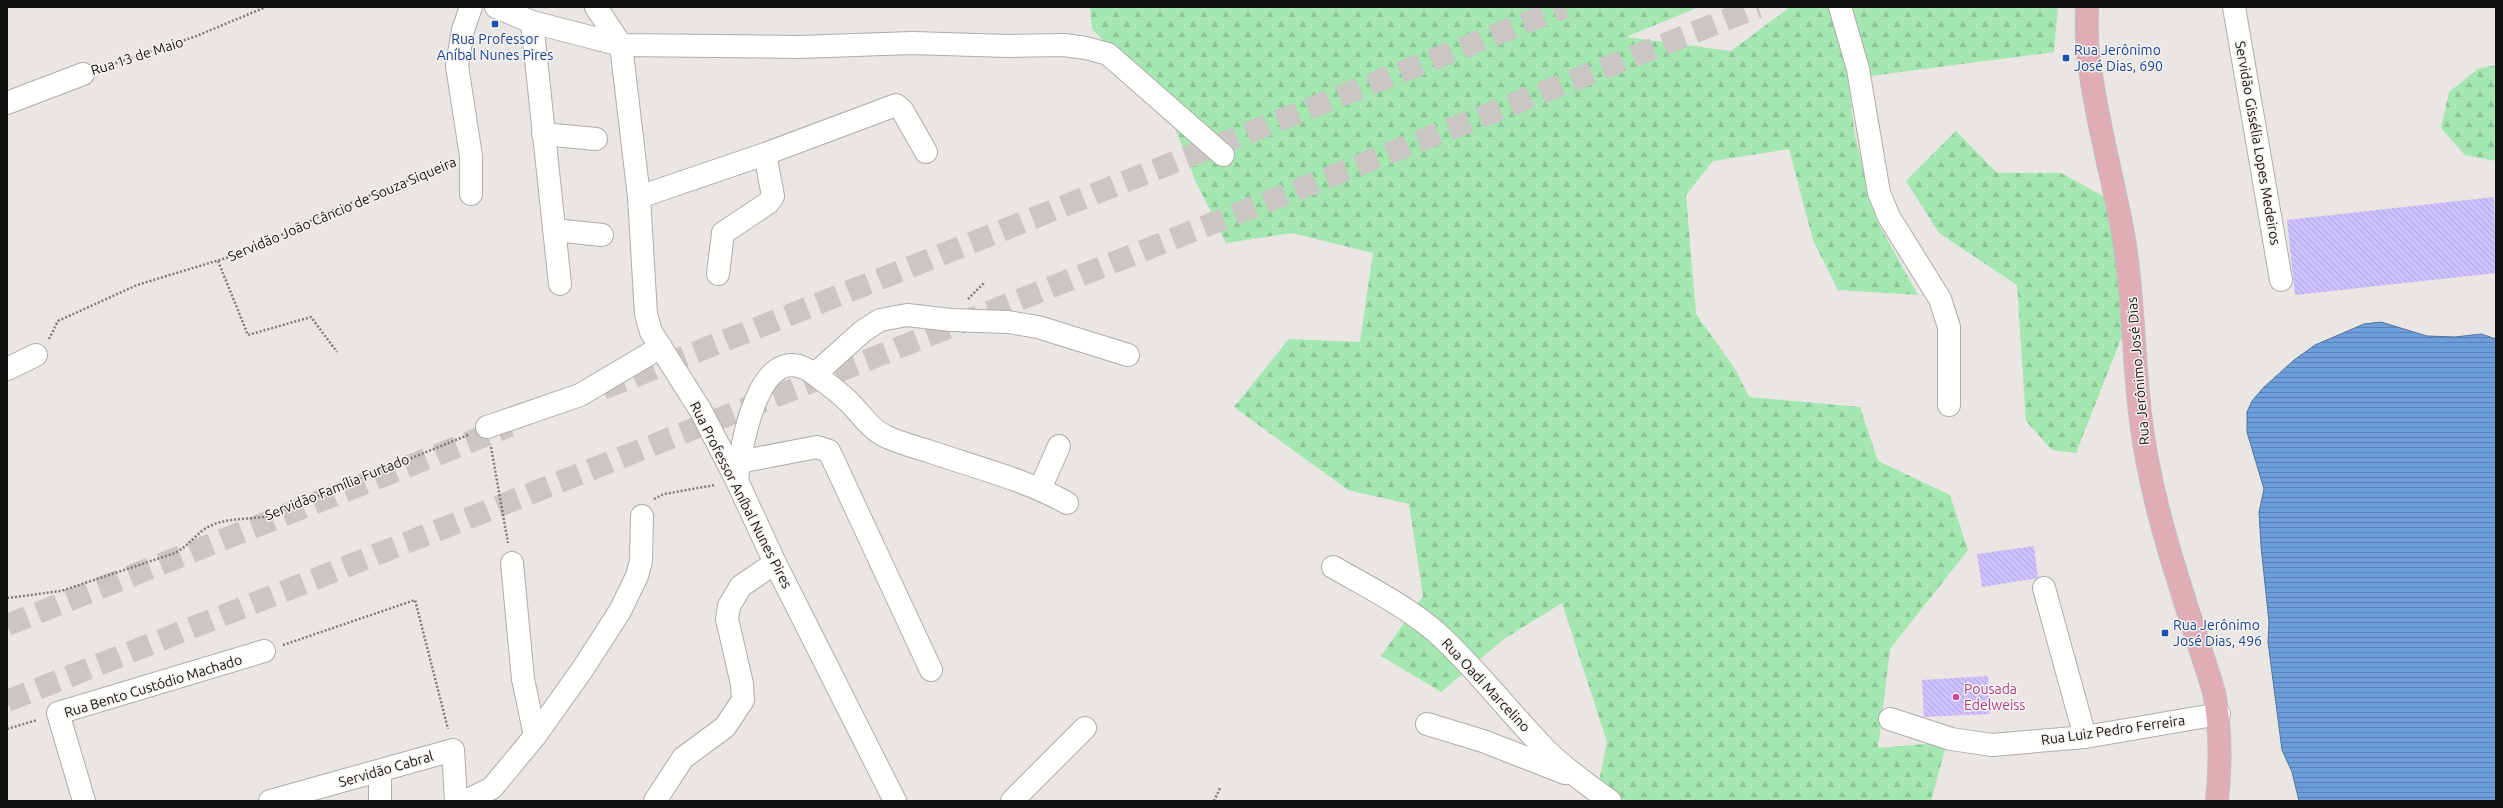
<svg xmlns="http://www.w3.org/2000/svg" width="2503" height="808" viewBox="0 0 2503 808" font-family="Ubuntu,sans-serif">
<defs>
<pattern id="forest-firs" width="22" height="20" patternUnits="userSpaceOnUse"><rect width="22" height="20" fill="#a4e7b0"/><path d="M5 1l3.5 6h-7zM16 11l3.5 6h-7z" fill="#8cc596"/></pattern>
<pattern id="water-rules" width="6" height="5" patternUnits="userSpaceOnUse"><rect width="6" height="5" fill="#6e9fdd"/><path d="M0 2.5h6" fill="none" stroke="#5980b2"/></pattern>
<pattern id="building-back-hatch" width="6" height="6" patternUnits="userSpaceOnUse"><rect width="6" height="6" fill="#ccc0fd"/><path d="M-1 5l2 2M0 0l6 6M5-1l2 2" fill="none" stroke="#aea4d8"/></pattern>
</defs>
<rect width="100%" height="100%" fill="#e9e6e3"/>
<g fill="url(#forest-firs)">
<path d="M1090,7H1699L1626,37L1731,51L1790,7H2058L2054,52L1848,79L1855,136L1877,221L1918,295L1838,290L1813,240L1789,149L1713,161L1686,195L1696,314L1735,369L1749,397L1860,407L1878,461L1950,495L1968,550L1890,649L1878,748L1947,742L1931,801H1595L1607,742L1562,603L1504,639L1441,692L1381,656L1423,596L1409,504L1348,490L1234,407L1289,339L1360,342L1373,253L1292,233L1226,243L1196,182L1166,105L1092,29Z"/>
<path d="M2496,65V161L2465,155L2441,128L2449,92L2478,69Z"/>
<path d="M1956,131L1997,173H2061L2103,196L2118,245L2126,326L2076,453L2052,450L2026,421L2017,285L1939,233L1906,181Z"/>
</g>
<path fill="url(#water-rules)" stroke="#52749f" d="M2381,322L2427,336L2455,337L2481,334L2496,339V801H2299L2292,772L2282,750L2268,642L2269,622L2261,546L2259,512L2264,489L2247,432V412L2252,401L2263,388L2294,360L2315,345L2364,324Z"/>
<g fill="url(#building-back-hatch)">
<path d="M2494,197L2496,273L2295,295L2287,220Z"/>
<path d="M2034,546L2038,578L1982,587L1977,554Z"/>
<path d="M1988,676L1990,714L1924,717L1922,680Z"/>
</g>
<g fill="none" stroke-linecap="round" stroke-linejoin="round">
<g stroke="#c9c6c3" stroke-width="22" stroke-dasharray="22 11" stroke-linecap="butt">
<path d="M603,389L1565,7"/>
<path d="M7,625L510,426"/>
<path d="M7,701L1758,7"/>
</g>
<g stroke="#afaca9" stroke-width="24">
<g id="minor">
<path d="M496,7L532,22L621,45L639,197L646,314L651,332L701,411L737,481L775,563L895,801"/>
<path d="M596,7L621,45L799,47L912,43L1008,46L1064,45L1086,48L1108,54L1223,155"/>
<path d="M1840,7L1858,69L1879,193L1889,217L1940,299L1949,327V405"/>
<path d="M2234,7L2281,280"/>
<path d="M532,22L560,284"/>
<path d="M7,103L83,74"/>
<path d="M543,134L596,139"/>
<path d="M471,194V156L457,66L463,30L471,7"/>
<path d="M639,197L765,154L896,105L902,110L926,152"/>
<path d="M554,230L602,235"/>
<path d="M718,274L723,233L768,203L773,196L765,154"/>
<path d="M7,369L36,355"/>
<path d="M815,374L863,331L880,320L907,315L951,320L1008,322L1038,327L1128,355"/>
<path d="M487,427L580,395L661,347"/>
<path d="M739,462L817,447L829,451L931,670"/>
<path d="M737,481C741,447 759,329 817,376C828,384 840,393 850,403C862,415 871,430 887,437C900,443 915,447 928,451C974,467 1024,479 1067,503"/>
<path d="M1040,489L1059,446"/>
<path d="M512,563L523,679L535,736"/>
<path d="M1333,567C1368,587 1406,606 1436,632C1476,668 1508,711 1546,750C1565,769 1588,785 1610,801"/>
<path d="M2044,588L2085,737"/>
<path d="M1890,719L1951,739L1992,745L2085,737L2219,714"/>
<path d="M1427,724L1483,741L1565,773"/>
<path d="M380,771V801"/>
<path d="M84,801L58,713L264,651"/>
<path d="M270,801L453,750L456,801"/>
<path d="M466,801L492,788L535,736L582,670L620,611L637,576L641,561L642,516"/>
<path d="M655,801L683,758L725,727L743,700L742,684L727,619L729,606L741,586L775,563"/>
<path d="M1012,801L1085,728"/>
</g>
</g>
<g stroke="#c1c1c1" stroke-width="24">
<path id="major" d="M2087,7C2087,22 2086,38 2088,53C2095,116 2113,177 2124,239C2134,299 2133,360 2141,421C2152,512 2187,605 2214,692C2221,729 2221,763 2217,801"/>
</g>
<g stroke="#7f7d7b" stroke-width="2.5" stroke-dasharray="2 2" stroke-linecap="butt">
<path d="M104,67L194,37L266,7"/>
<path d="M218,261L248,335L311,317L337,352"/>
<path d="M968,299L985,282"/>
<path d="M49,339L58,321L137,285L249,251L328,212L450,164"/>
<path d="M491,447L508,543"/>
<path d="M654,499L664,494L715,485"/>
<path d="M7,598L61,591L175,553C189,546 197,532 210,526C229,517 249,520 269,516L468,435"/>
<path d="M283,645L415,600L448,729"/>
<path d="M7,729L37,720"/>
<path d="M1214,801L1220,788"/>
</g>
<use href="#minor" stroke="#fff" stroke-width="22"/>
<use href="#major" stroke="#e0adb7" stroke-width="22"/>
</g>
<g fill="#1a4fb4" stroke="#f7f4f0" stroke-width="1.5">
<rect x="491" y="20" width="8" height="8" rx="2"/>
<rect x="2062" y="54" width="8" height="8" rx="2"/>
<rect x="2161" y="629" width="8" height="8" rx="2"/>
</g>
<circle fill="#d1479c" stroke="#f7f4f0" stroke-width="1.5" cx="1956" cy="697" r="4"/>
<g text-anchor="middle" dominant-baseline="central" stroke-width="3" stroke-linejoin="round" paint-order="stroke">
<g font-size="14" fill="#164399" stroke="#f7f4f0" text-anchor="start">
<text x="495" y="39" text-anchor="middle">Rua Professor<tspan x="495" dy="16">Aníbal Nunes Pires</tspan></text>
<text x="2074" y="50">Rua Jerônimo<tspan x="2074" dy="16">José Dias, 690</tspan></text>
<text x="2173" y="625">Rua Jerônimo<tspan x="2173" dy="16">José Dias, 496</tspan></text>
</g>
<g font-size="14" fill="#11100f" stroke="#f7f4f0">
<text transform="translate(137 56) rotate(-18)">Rua 13 de Maio</text>
<text transform="translate(2258 143) rotate(80)">Servidão Gissélia Lopes Medeiros</text>
<text transform="translate(342 209) rotate(-23)">Servidão João Câncio de Souza Siqueira</text>
<text transform="translate(2138 371) rotate(-95)">Rua Jerônimo José Dias</text>
<text transform="translate(337 487) rotate(-22)">Servidão Família Furtado</text>
<text transform="translate(741 495) rotate(63)">Rua Professor Aníbal Nunes Pires</text>
<text transform="translate(1486 685) rotate(47)">Rua Oadi Marcelino</text>
<text transform="translate(153 686) rotate(-17)">Rua Bento Custódio Machado</text>
<text transform="translate(2113 730) rotate(-8)">Rua Luiz Pedro Ferreira</text>
<text transform="translate(386 769) rotate(-16)">Servidão Cabral</text>
</g>
<g font-size="14" fill="#b23c85" stroke="#f7f4f0" text-anchor="start">
<text x="1964" y="689">Pousada<tspan x="1964" dy="16">Edelweiss</tspan></text>
</g>
</g>
<rect width="2503" height="808" fill="none" stroke="#11100f" stroke-width="16"/>
</svg>
